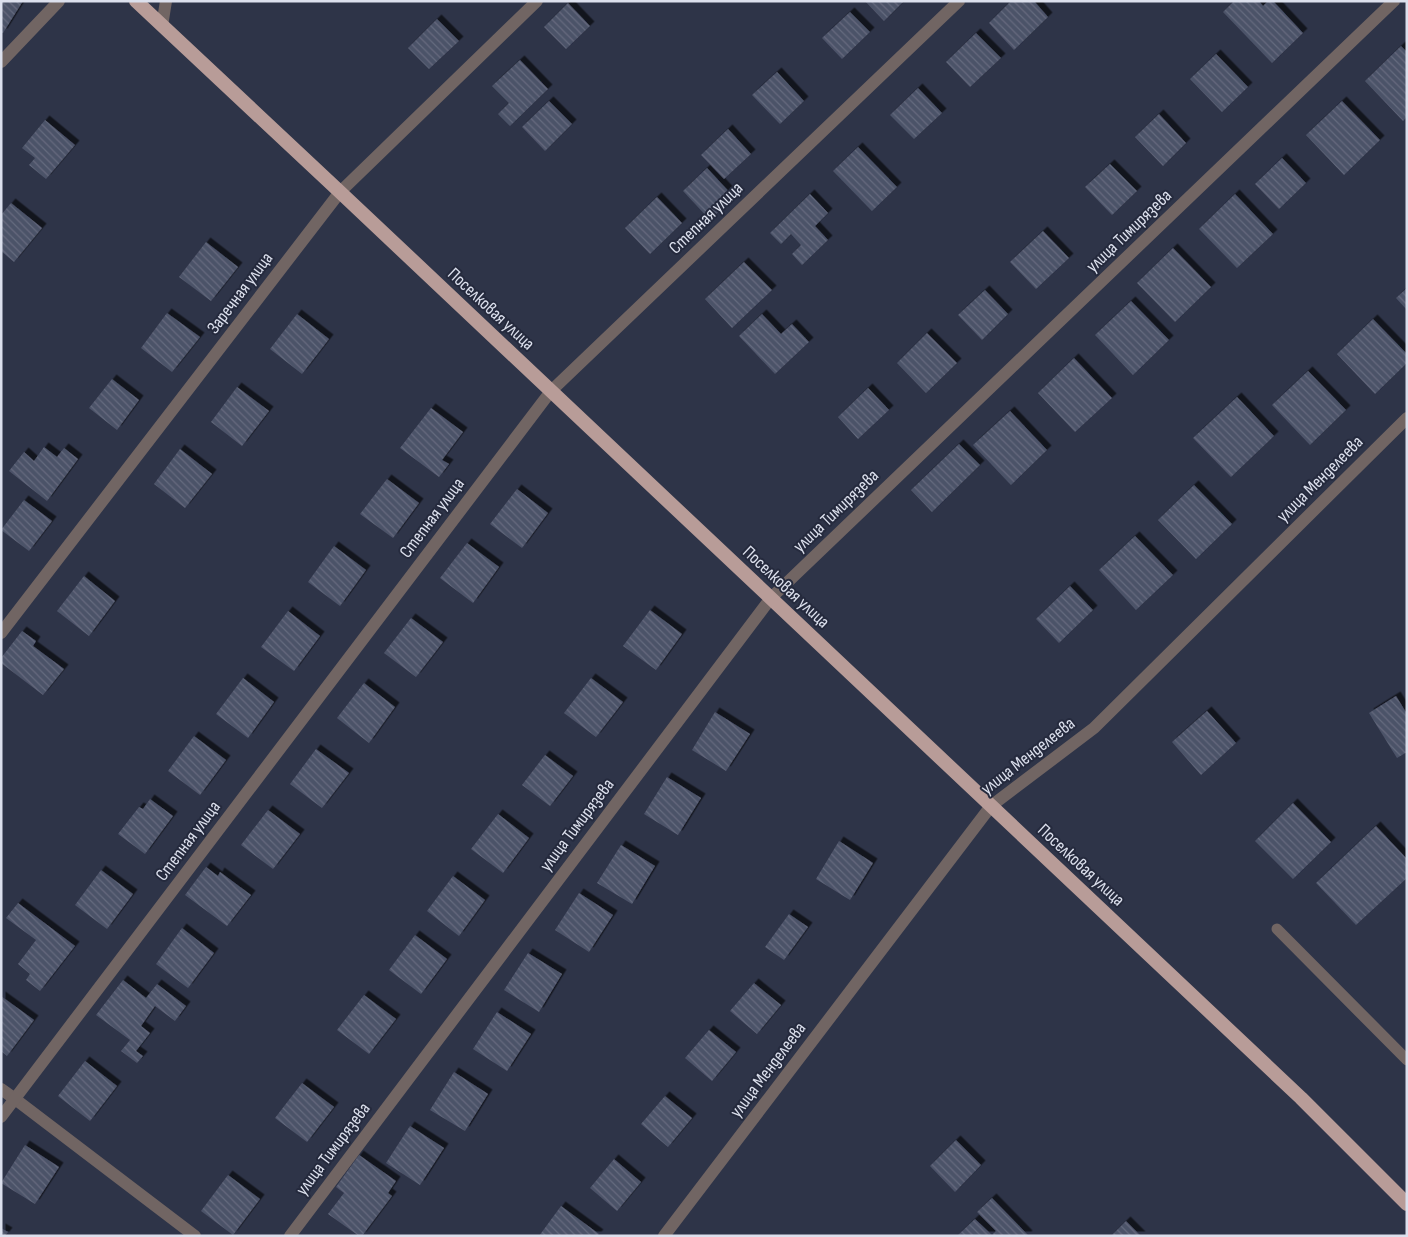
<svg xmlns="http://www.w3.org/2000/svg" width="1408" height="1237" viewBox="0 0 1408 1237" font-family="'Sofia Sans Condensed',sans-serif">
<defs>
<pattern id="building-back-hatch" width="6" height="6" patternUnits="userSpaceOnUse" patternTransform="scale(1.25)"><rect width="6" height="6" fill="#4c5268"/><path d="M-1 5l2 2M0 0l6 6M5-1l2 2" fill="none" stroke="#656b7e"/></pattern>
<filter id="shadow"><feDropShadow dx="4.5" dy="-4.5" stdDeviation="0" flood-color="#0009"/></filter>
</defs>
<rect width="100%" height="100%" fill="#2e3448"/>
<g fill="url(#building-back-hatch)" filter="url(#shadow)">
<path d="M1,1H23L3,33L1,32Z"/>
<path d="M865,1H904L884,21Z"/>
<path d="M1011,1H1034L1048,17L1014,50L989,23Z"/>
<path d="M1234,1H1259L1263,6L1268,1H1273L1303,33L1272,63L1223,12Z"/>
<path d="M568,3L590,26L566,49L544,27Z"/>
<path d="M850,12L870,32L842,59L822,38Z"/>
<path d="M437,19L459,41L429,69L408,48Z"/>
<path d="M976,33L1001,58L970,87L946,62Z"/>
<path d="M1401,46L1407,52V117L1403,121L1365,81Z"/>
<path d="M1216,54L1248,87L1222,112L1190,79Z"/>
<path d="M520,60L548,89L510,126L498,114L509,103L492,86Z"/>
<path d="M777,72L804,101L780,124L752,95Z"/>
<path d="M918,88L942,113L914,139L890,115Z"/>
<path d="M549,101L572,124L545,151L522,127Z"/>
<path d="M1342,101L1380,140L1344,175L1306,135Z"/>
<path d="M1159,114L1186,143L1163,166L1135,137Z"/>
<path d="M45,120L75,145L46,179L29,165L35,158L22,148Z"/>
<path d="M728,129L751,154L724,179L701,155Z"/>
<path d="M858,147L897,187L872,211L833,171Z"/>
<path d="M1282,158L1306,183L1279,209L1255,184Z"/>
<path d="M1110,164L1137,191L1112,215L1085,187Z"/>
<path d="M707,168L734,197L710,220L683,191Z"/>
<path d="M810,194L828,213L815,226L828,240L802,265L792,254L801,245L791,234L781,244L770,233Z"/>
<path d="M1235,194L1273,234L1237,268L1199,229Z"/>
<path d="M657,197L682,223L650,254L625,228Z"/>
<path d="M11,203L42,228L14,262L1,251V215Z"/>
<path d="M1043,231L1069,258L1036,289L1010,262Z"/>
<path d="M206,242L238,267L211,301L179,277Z"/>
<path d="M1173,248L1211,287L1175,322L1137,283Z"/>
<path d="M744,262L772,290L732,328L705,299Z"/>
<path d="M1407,288V310L1396,298Z"/>
<path d="M985,290L1008,314L982,340L958,315Z"/>
<path d="M1131,301L1169,340L1133,375L1095,335Z"/>
<path d="M167,313L200,337L172,372L141,348Z"/>
<path d="M297,314L329,339L302,374L270,349Z"/>
<path d="M762,314L781,334L792,324L809,342L775,374L739,336Z"/>
<path d="M1373,319L1407,354V363L1375,394L1337,354Z"/>
<path d="M927,333L957,363L926,393L897,363Z"/>
<path d="M1074,358L1112,398L1075,432L1038,393Z"/>
<path d="M1308,371L1346,410L1310,445L1272,405Z"/>
<path d="M112,379L139,400L117,430L89,408Z"/>
<path d="M237,387L269,411L242,446L211,422Z"/>
<path d="M868,388L889,410L858,439L838,417Z"/>
<path d="M1237,397L1274,436L1231,477L1193,438Z"/>
<path d="M431,408L463,432L442,460L449,464L439,477L400,448Z"/>
<path d="M1010,411L1047,450L1011,485L973,445Z"/>
<path d="M959,444L980,465L932,512L911,490Z"/>
<path d="M44,447L57,457L64,448L78,459L47,501L9,471L24,452L34,461Z"/>
<path d="M180,449L212,474L185,508L154,484Z"/>
<path d="M387,479L419,503L393,538L360,514Z"/>
<path d="M1194,485L1232,524L1196,559L1158,520Z"/>
<path d="M517,489L548,513L522,548L490,524Z"/>
<path d="M24,500L52,521L29,551L1,530Z"/>
<path d="M1135,536L1173,575L1136,610L1099,570Z"/>
<path d="M467,543L499,567L473,603L440,578Z"/>
<path d="M334,546L366,570L340,606L308,582Z"/>
<path d="M84,576L115,601L89,636L57,611Z"/>
<path d="M1070,586L1093,610L1059,643L1036,619Z"/>
<path d="M650,610L682,634L656,670L623,646Z"/>
<path d="M288,611L320,636L294,671L261,647Z"/>
<path d="M411,618L443,642L416,677L384,653Z"/>
<path d="M22,631L36,641L33,646L64,669L43,695L1,663V658Z"/>
<path d="M243,678L274,702L248,738L216,714Z"/>
<path d="M591,678L623,702L596,737L564,713Z"/>
<path d="M364,683L395,707L369,743L337,718Z"/>
<path d="M1396,696L1407,714V752L1397,758L1369,713Z"/>
<path d="M1207,711L1236,743L1201,775L1172,742Z"/>
<path d="M715,712L750,734L726,771L692,750Z"/>
<path d="M194,736L226,760L200,795L168,771Z"/>
<path d="M316,749L349,773L322,808L290,784Z"/>
<path d="M545,755L573,776L550,806L522,785Z"/>
<path d="M667,777L701,798L678,835L644,814Z"/>
<path d="M150,799L173,816L145,854L118,834L139,807L143,809Z"/>
<path d="M1293,803L1331,842L1293,879L1255,841Z"/>
<path d="M268,810L300,834L273,869L241,845Z"/>
<path d="M498,814L529,838L503,873L471,849Z"/>
<path d="M1376,826L1407,859V878L1356,925L1316,883Z"/>
<path d="M839,841L873,863L850,900L816,879Z"/>
<path d="M621,845L655,866L632,904L597,883Z"/>
<path d="M206,867L218,876L220,872L251,895L227,926L185,895Z"/>
<path d="M101,870L133,894L107,929L75,905Z"/>
<path d="M453,876L485,900L459,936L427,911Z"/>
<path d="M579,893L613,915L589,952L555,930Z"/>
<path d="M18,903L75,946L40,991L26,980L30,974L18,964L36,940L6,918Z"/>
<path d="M789,914L808,927L784,960L765,947Z"/>
<path d="M182,928L214,953L188,988L156,964Z"/>
<path d="M415,935L447,959L421,994L389,970Z"/>
<path d="M528,953L562,974L539,1012L504,990Z"/>
<path d="M123,980L146,998L157,984L186,1006L175,1021L155,1006L141,1026L150,1033L136,1051L143,1056L137,1063L121,1051L130,1040L96,1015Z"/>
<path d="M754,983L781,1005L757,1034L730,1011Z"/>
<path d="M364,995L396,1019L369,1054L337,1030Z"/>
<path d="M1,996L34,1020L7,1056L1,1051Z"/>
<path d="M497,1012L531,1034L507,1071L473,1049Z"/>
<path d="M709,1030L736,1052L712,1081L685,1058Z"/>
<path d="M85,1061L117,1086L90,1121L58,1096Z"/>
<path d="M454,1072L488,1094L465,1131L430,1110Z"/>
<path d="M302,1083L334,1107L307,1142L275,1118Z"/>
<path d="M665,1096L692,1118L668,1147L641,1124Z"/>
<path d="M410,1126L444,1148L420,1185L386,1163Z"/>
<path d="M956,1140L981,1165L955,1192L930,1166Z"/>
<path d="M25,1145L59,1167L35,1204L1,1183Z"/>
<path d="M359,1155L396,1181L388,1193L392,1196L362,1236H359L328,1214L344,1193L336,1187Z"/>
<path d="M614,1159L641,1182L617,1211L590,1188Z"/>
<path d="M228,1175L260,1199L233,1235L201,1211Z"/>
<path d="M992,1198L1028,1235L1027,1236H957L975,1219L992,1235L996,1231L977,1212Z"/>
<path d="M561,1206L599,1234L597,1236H539Z"/>
<path d="M1126,1221L1141,1236H1111Z"/>
<path d="M1,1228L8,1232L5,1236H1Z"/>
</g>
<g fill="none" stroke-linecap="round" stroke-linejoin="round">
<path stroke="#716563" stroke-width="11" d="M1277,929L1407,1060"/>
<g stroke="#716563" stroke-width="12">
<path d="M162,26L166,1"/>
<path d="M1,62L59,1"/>
<path d="M1,633L340,192L537,1"/>
<path d="M1,1089L15,1099L195,1236"/>
<path d="M1,1117L551,391L959,1"/>
<path d="M290,1236L771,598L1394,1"/>
<path d="M664,1236L991,806L1094,728L1407,418"/>
</g>
<path stroke="#b89c98" stroke-width="14" d="M136,1L340,192L1301,1098L1407,1204"/>
</g>
<g text-anchor="middle" dominant-baseline="central" stroke-width="4" stroke-linejoin="round" paint-order="stroke">
<g font-size="18" fill="#dce0ed" stroke="#252a3d">
<text transform="translate(706 218) rotate(-44)">Степная улица</text>
<text transform="translate(1129 231) rotate(-44)">улица Тимирязева</text>
<text transform="translate(240 293) rotate(-53)">Заречная улица</text>
<text transform="translate(491 309) rotate(43)">Поселковая улица</text>
<text transform="translate(1320 479) rotate(-45)">улица Менделеева</text>
<text transform="translate(836 511) rotate(-44)">улица Тимирязева</text>
<text transform="translate(432 518) rotate(-53)">Степная улица</text>
<text transform="translate(786 587) rotate(43)">Поселковая улица</text>
<text transform="translate(1028 756) rotate(-38)">улица Менделеева</text>
<text transform="translate(577 825) rotate(-53)">улица Тимирязева</text>
<text transform="translate(188 841) rotate(-53)">Степная улица</text>
<text transform="translate(1081 865) rotate(43)">Поселковая улица</text>
<text transform="translate(768 1070) rotate(-53)">улица Менделеева</text>
<text transform="translate(333 1149) rotate(-53)">улица Тимирязева</text>
</g>
</g>
<rect width="1408" height="1237" fill="none" stroke="#dce0ed" stroke-width="5"/>
</svg>
